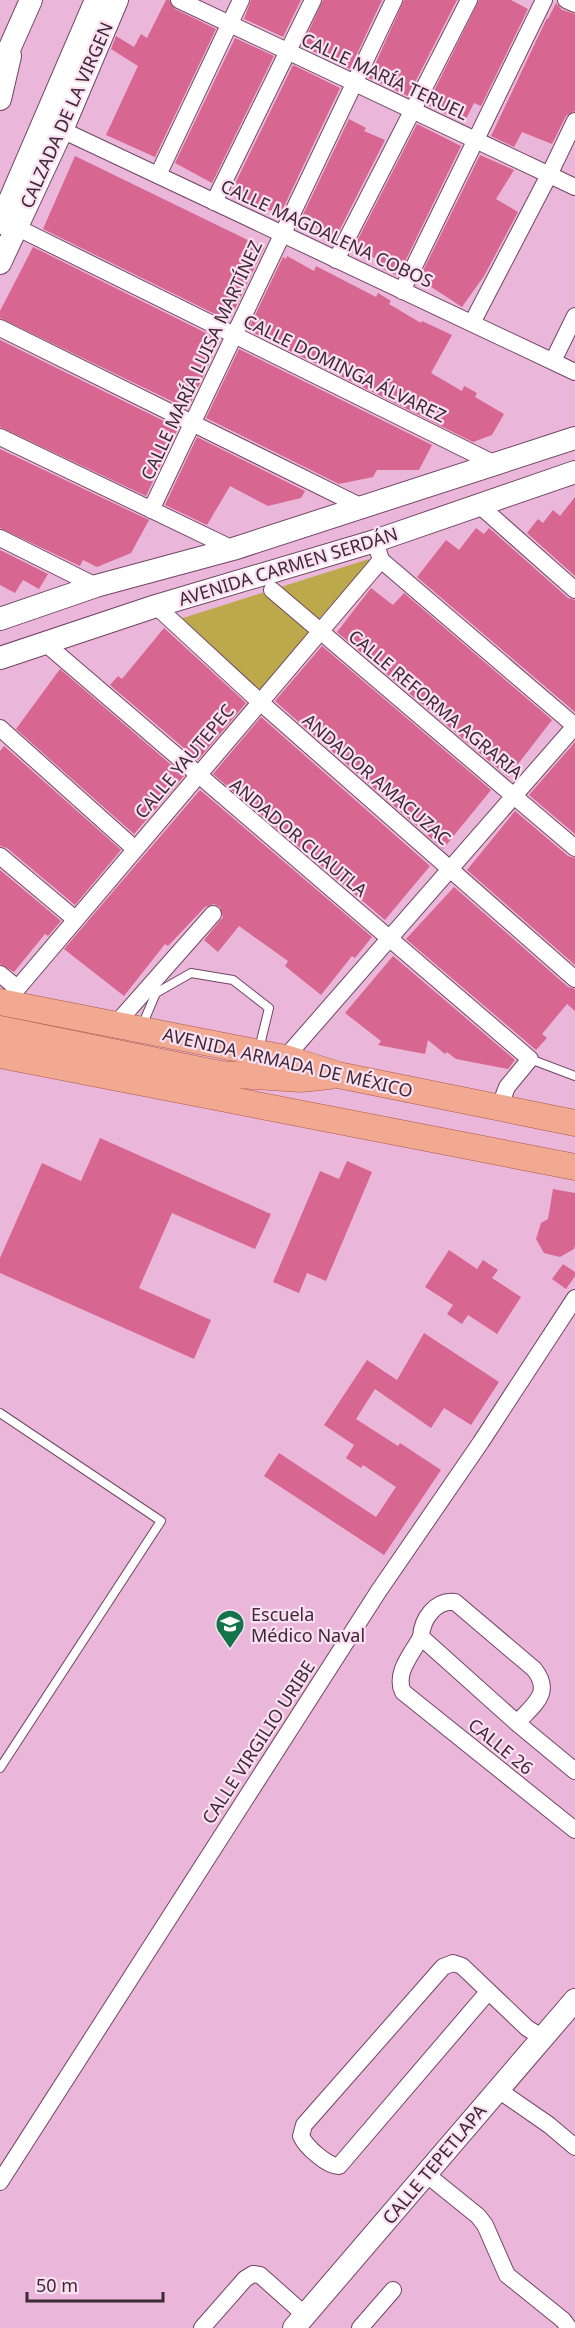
<svg xmlns="http://www.w3.org/2000/svg" width="575" height="2328" viewBox="0 0 575 2328" font-family="'Noto Sans',sans-serif">
<rect width="100%" height="100%" fill="#eab6d9"/>
<path fill="#bba94c" d="M369,559V563L319,619L261,694L180,619Z"/>
<g fill="#d76790">
<path d="M166,0H169L175,9L216,29L155,157L106,135L138,66L111,49L116,36L134,47L141,34L147,38Z"/>
<path d="M251,0H301L283,37L244,19Z"/>
<path d="M323,0H382L350,69L302,46Z"/>
<path d="M404,0H457L408,96L369,78Z"/>
<path d="M479,0H511L528,9L481,106L474,103L464,123L427,105Z"/>
<path d="M556,3L562,10L575,14V111L566,116L552,144L522,132L514,147L491,136L547,18L548,19Z"/>
<path d="M235,38L274,56L212,183L175,163Z"/>
<path d="M293,65L340,88L280,215L231,192Z"/>
<path d="M349,119L366,128L364,131L385,140L335,239L318,228L300,221Z"/>
<path d="M417,124L461,146L398,276L377,266L380,261L354,247Z"/>
<path d="M480,155L514,170L496,199L518,212L484,276L462,307L419,279Z"/>
<path d="M75,156L264,248L229,321L43,229Z"/>
<path d="M33,247L220,340L188,409L0,318V311Z"/>
<path d="M287,256L314,271L316,266L376,297L378,293L391,301L389,304L421,323L422,321L452,335L431,373L462,391L464,386L477,393L475,397L504,414L492,435L473,442L248,330L283,257L286,259Z"/>
<path d="M0,340L178,428L146,496L0,427Z"/>
<path d="M239,349L432,445L419,470H377L373,477L339,484L206,418Z"/>
<path d="M197,437L305,491L301,498L268,506L230,486L207,525L165,505Z"/>
<path d="M0,449L149,520L131,553L97,567L83,560L80,566L0,528Z"/>
<path d="M575,497V576L527,533L538,519L543,523L553,510L560,516Z"/>
<path d="M476,528L484,534L489,528L568,598L575,600V712L417,577L446,540L459,550Z"/>
<path d="M0,550L48,574L39,589L23,580L15,593L0,585Z"/>
<path d="M371,588L393,605L404,593L552,720L508,777L337,632Z"/>
<path d="M164,628L246,703L198,760L110,685L118,676L122,679Z"/>
<path d="M322,646L491,790L443,849L275,701Z"/>
<path d="M60,669L184,776L134,834L16,729Z"/>
<path d="M261,717L430,866L385,920L213,774Z"/>
<path d="M575,742V834L529,795Z"/>
<path d="M4,746L121,850L75,905L7,848L0,846V751Z"/>
<path d="M200,790L372,937L355,958L352,956L321,995L285,966L288,961L239,926L218,952L204,940L223,917L220,907L214,904L205,907L168,946L165,944L124,996L64,949Z"/>
<path d="M515,811L568,856L575,858V965L467,870Z"/>
<path d="M0,870L61,921L48,936L45,934L14,972L0,964Z"/>
<path d="M454,887L568,987L575,989V1011L567,1004L542,1034L547,1038L536,1050L406,939Z"/>
<path d="M393,956L515,1060L508,1069L456,1059L447,1052L445,1054L428,1040L425,1054L378,1045L381,1041L345,1013Z"/>
<path d="M100,1138L271,1214L255,1249L172,1213L139,1288L211,1320L194,1359L0,1273V1258L42,1163L81,1181Z"/>
<path d="M347,1161L372,1172L326,1281L307,1273L299,1293L273,1282L320,1171L339,1179Z"/>
<path d="M553,1189L575,1193V1245L574,1249L560,1257L544,1253L536,1239L541,1223L548,1219Z"/>
<path d="M449,1250L477,1269L483,1260L498,1270L492,1278L521,1297L497,1334L468,1315L462,1324L447,1314L453,1305L425,1287Z"/>
<path d="M563,1264L575,1272V1276L566,1289L552,1279Z"/>
<path d="M424,1333L499,1382L471,1425L444,1408L431,1428L375,1389L356,1419L398,1446L400,1443L441,1470L384,1555L264,1476L279,1453L376,1517L396,1487L363,1465L361,1468L346,1458L354,1445L324,1425L367,1360L397,1380Z"/>
</g>
<g fill="none" stroke-linecap="round" stroke-linejoin="round">
<g stroke="#724665" stroke-width="10">
<g id="lane">
<path d="M141,1028L156,993L191,973L233,980L269,1008L259,1049"/>
<path d="M530,1059L575,1076"/>
<path d="M0,1413L161,1521L0,1768"/>
</g>
</g>
<g stroke="#724665" stroke-width="18">
<g id="street">
<path d="M179,0L575,187"/>
<path d="M566,0L575,4"/>
<path d="M62,130L575,372"/>
<path d="M158,175L241,0"/>
<path d="M214,202L313,0"/>
<path d="M16,227L495,464"/>
<path d="M336,260L469,0"/>
<path d="M402,291L544,0"/>
<path d="M472,323L549,175L575,121"/>
<path d="M0,328L362,507"/>
<path d="M553,361L575,316"/>
<path d="M0,437L233,549"/>
<path d="M478,504L575,590"/>
<path d="M151,510L394,0"/>
<path d="M0,538L96,586"/>
<path d="M381,560L575,726"/>
<path d="M272,590L575,848"/>
<path d="M156,606L260,702L575,979"/>
<path d="M45,643L530,1059L507,1087L499,1108"/>
<path d="M0,728L135,849"/>
<path d="M0,856L75,919"/>
<path d="M0,974L17,988"/>
<path d="M5,1003L381,560L375,541"/>
<path d="M115,1025L213,914"/>
<path d="M285,1058L575,726"/>
<path d="M421,1637C412,1654 394,1673 403,1692L575,1830"/>
<path d="M517,1723C534,1704 553,1693 534,1669L455,1602C435,1600 422,1619 421,1637L517,1723L575,1771"/>
<path d="M488,1992L339,2166C327,2166 306,2147 301,2136L304,2125L443,1967L453,1963L462,1966L527,2028L543,2038"/>
<path d="M497,2089L549,2125L575,2147"/>
<path d="M426,2174L478,2216L485,2225L507,2275L563,2320L569,2328"/>
<path d="M0,2182L378,1592L481,1442L575,1298"/>
<path d="M202,2328L245,2279L253,2274L260,2275L305,2315"/>
<path d="M360,2328L393,2290"/>
</g>
</g>
<g stroke="#724665" stroke-width="24">
<g id="secondary">
<path d="M0,70L31,0"/>
<path d="M0,99L10,56"/>
<path d="M0,223L96,0"/>
<path d="M0,263L62,130L117,0"/>
<path d="M0,619L96,586L233,549L575,438"/>
<path d="M0,658L156,606L375,541L575,472"/>
<path d="M294,2328L575,2000"/>
</g>
</g>
<g stroke="#ac5642" stroke-width="27">
<g id="primary">
<path d="M0,1002L285,1058L338,1075L575,1123"/>
<path d="M0,1029L220,1074L301,1079L329,1076"/>
<path d="M0,1055L575,1167"/>
</g>
</g>
<use href="#lane" stroke="#fff" stroke-width="8"/>
<use href="#street" stroke="#fff" stroke-width="16"/>
<use href="#secondary" stroke="#fff" stroke-width="22"/>
<use href="#primary" stroke="#f1a991" stroke-width="26"/>
</g>
<defs>
<g id="school-pin" transform="scale(1.5)"><path d="M0 17L-7.5 6A9.5 9.5 0 1 1 7.5 6Z" fill="#13744a" stroke="#fbe0f1"/><path d="M0-5L7-2L0 1L-7-2ZM-4 1L0 2.5L4 1V4Q0 6-4 4Z" fill="#fff"/></g>
</defs>
<g fill-rule="evenodd">
<use href="#school-pin" x="230" y="1624"/>
</g>
<g text-anchor="middle" dominant-baseline="central" stroke-width="4.5" stroke-linejoin="round" paint-order="stroke">
<g font-size="18" fill="#3d2836" stroke="#fbe0f1">
<text transform="translate(385 76) rotate(25)">CALLE MARÍA TERUEL</text>
<text transform="translate(66 115) rotate(-66)">CALZADA DE LA VIRGEN</text>
<text transform="translate(327 233) rotate(25)">CALLE MAGDALENA COBOS</text>
<text transform="translate(201 360) rotate(-65)">CALLE MARÍA LUISA MARTÍNEZ</text>
<text transform="translate(345 368) rotate(26)">CALLE DOMINGA ÁLVAREZ</text>
<text transform="translate(288 566) rotate(-17)">AVENIDA CARMEN SERDÁN</text>
<text transform="translate(436 704) rotate(40)">CALLE REFORMA AGRARIA</text>
<text transform="translate(184 761) rotate(-50)">CALLE YAUTEPEC</text>
<text transform="translate(377 779) rotate(41)">ANDADOR AMACUZAC</text>
<text transform="translate(299 837) rotate(40)">ANDADOR CUAUTLA</text>
<text transform="translate(288 1062) rotate(13)">AVENIDA ARMADA DE MÉXICO</text>
<text transform="translate(258 1742) rotate(-57)">CALLE VIRGILIO URIBE</text>
<text transform="translate(501 1746) rotate(39)">CALLE 26</text>
<text transform="translate(434 2164) rotate(-50)">CALLE TEPETLAPA</text>
</g>
<g font-size="18" fill="#3d2836" stroke="#fbe0f1" text-anchor="start">
<text x="251" y="1614">Escuela<tspan x="251" dy="21">Médico Naval</tspan></text>
</g>
</g>
<path d="M27 2292v9h136v-9" fill="none" stroke="#3d2836" stroke-width="3"/>
<text x="36" y="2292" font-size="18" fill="#3d2836" stroke="#fbe0f1" stroke-width="4.5" paint-order="stroke">50 m</text>
</svg>
